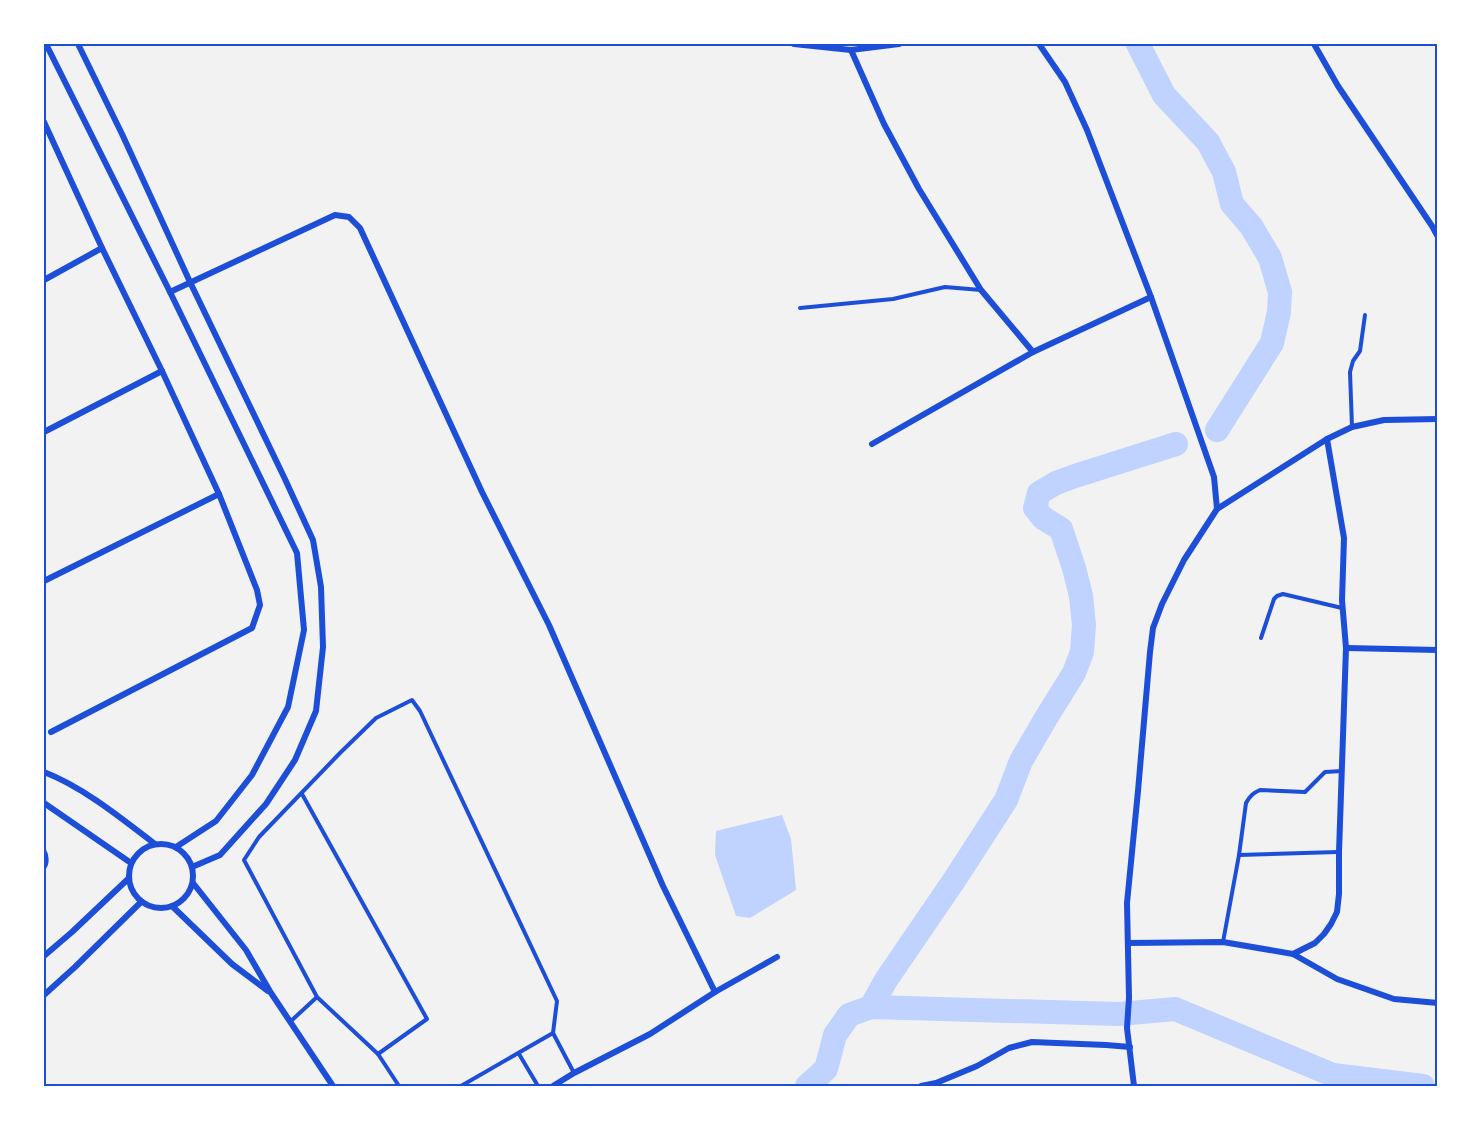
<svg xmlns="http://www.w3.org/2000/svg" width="1481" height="1130" viewBox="0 0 1481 1130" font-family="'IBM Plex Sans',sans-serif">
<rect width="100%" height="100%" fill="#f2f2f2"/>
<path fill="#bfd3fe" d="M782,815L791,839L796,890L750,918L736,916L715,855L716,831Z"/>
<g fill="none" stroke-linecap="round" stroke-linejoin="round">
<g stroke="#bfd3fe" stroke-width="24">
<path d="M1138,44L1164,95L1208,142L1224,172L1232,204L1251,226L1270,258L1280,292L1279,312L1272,343L1217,430"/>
<path d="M871,1007L886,980L955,879L1006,800L1021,761L1046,718L1074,673L1082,652L1084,625L1081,596L1074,568L1061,529L1043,518L1035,508L1039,493L1056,483L1075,476L1176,444"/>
<path d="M807,1086L826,1069L835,1035L849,1015L871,1007L1119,1014L1175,1009L1333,1075L1423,1086"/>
</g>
<g stroke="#1d4ed8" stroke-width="4">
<path d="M800,308L893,299L945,287L981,290"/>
<path d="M1352,427L1350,372L1353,361L1360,351L1365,315"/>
<path d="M1261,638L1274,599L1277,596L1283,594L1342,608"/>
<path d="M302,794L427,1019L378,1054"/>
<path d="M44,850C47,855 48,863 44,868"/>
<path d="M1239,855L1338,852"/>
<path d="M1223,942L1239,855L1246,803C1250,796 1253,793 1260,790L1305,792L1325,772L1342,771"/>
<path d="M291,1021L317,997"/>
<path d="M519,1054L538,1086"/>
<path d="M399,1086L378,1054L317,997L244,860L259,837L340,753L376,718L412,700L420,711L557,1001L553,1033L574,1073"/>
<path d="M461,1086L553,1033"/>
</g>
<g stroke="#1d4ed8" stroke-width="6">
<path d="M46,44L170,292L297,553L304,630L288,707L252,775L216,821L176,847"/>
<path d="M78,44L122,134L190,282L284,477L313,540L321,587L323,647L316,711L295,760L266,804L220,855L192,867"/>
<path d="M794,44L851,50L899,44"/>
<path d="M1039,44L1065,82L1087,130L1151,297L1214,477L1217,509L1184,560L1162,604L1153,628L1150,652L1138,791L1127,903L1129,998L1127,1028L1134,1086"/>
<path d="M1314,44L1338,86L1432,226L1438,237"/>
<path d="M851,50L884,124L919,189L981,290L1033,352"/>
<path d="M44,122L102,248L162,371L219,494L257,590L260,605L252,628L51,732"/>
<path d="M44,280L102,248"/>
<path d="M170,292L335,215L349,217L360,228L482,492L549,625L663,886L715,992"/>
<path d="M44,432L162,371"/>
<path d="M872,444L1033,352L1151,297"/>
<path d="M1217,509L1327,439L1352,427L1384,420L1438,419"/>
<path d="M44,581L219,494"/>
<path d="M1346,648L1438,650"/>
<path d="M44,772C83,787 121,818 155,844"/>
<path d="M44,803L131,863"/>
<circle cx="161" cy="876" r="32"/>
<path d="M193,883L246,950L271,993L333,1086"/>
<path d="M172,906L232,964L268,991"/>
<path d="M1128,943L1223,942L1293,954L1337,979L1394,999L1438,1003"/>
<path d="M1293,954L1315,943L1324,934L1331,924L1337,912L1339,894V852L1346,648L1342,600L1344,538L1327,439"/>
<path d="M44,956L72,932L128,879"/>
<path d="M44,995L75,967L141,902"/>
<path d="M553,1086L574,1073L650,1034L715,992L777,957"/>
<path d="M921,1086L936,1083L977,1066L1009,1048L1032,1042L1106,1045L1130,1047"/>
</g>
</g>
<rect width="1481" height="1130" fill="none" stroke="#ffffff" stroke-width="90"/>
<rect x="45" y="45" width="1391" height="1040" fill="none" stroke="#1d4ed8" stroke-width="2"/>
</svg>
